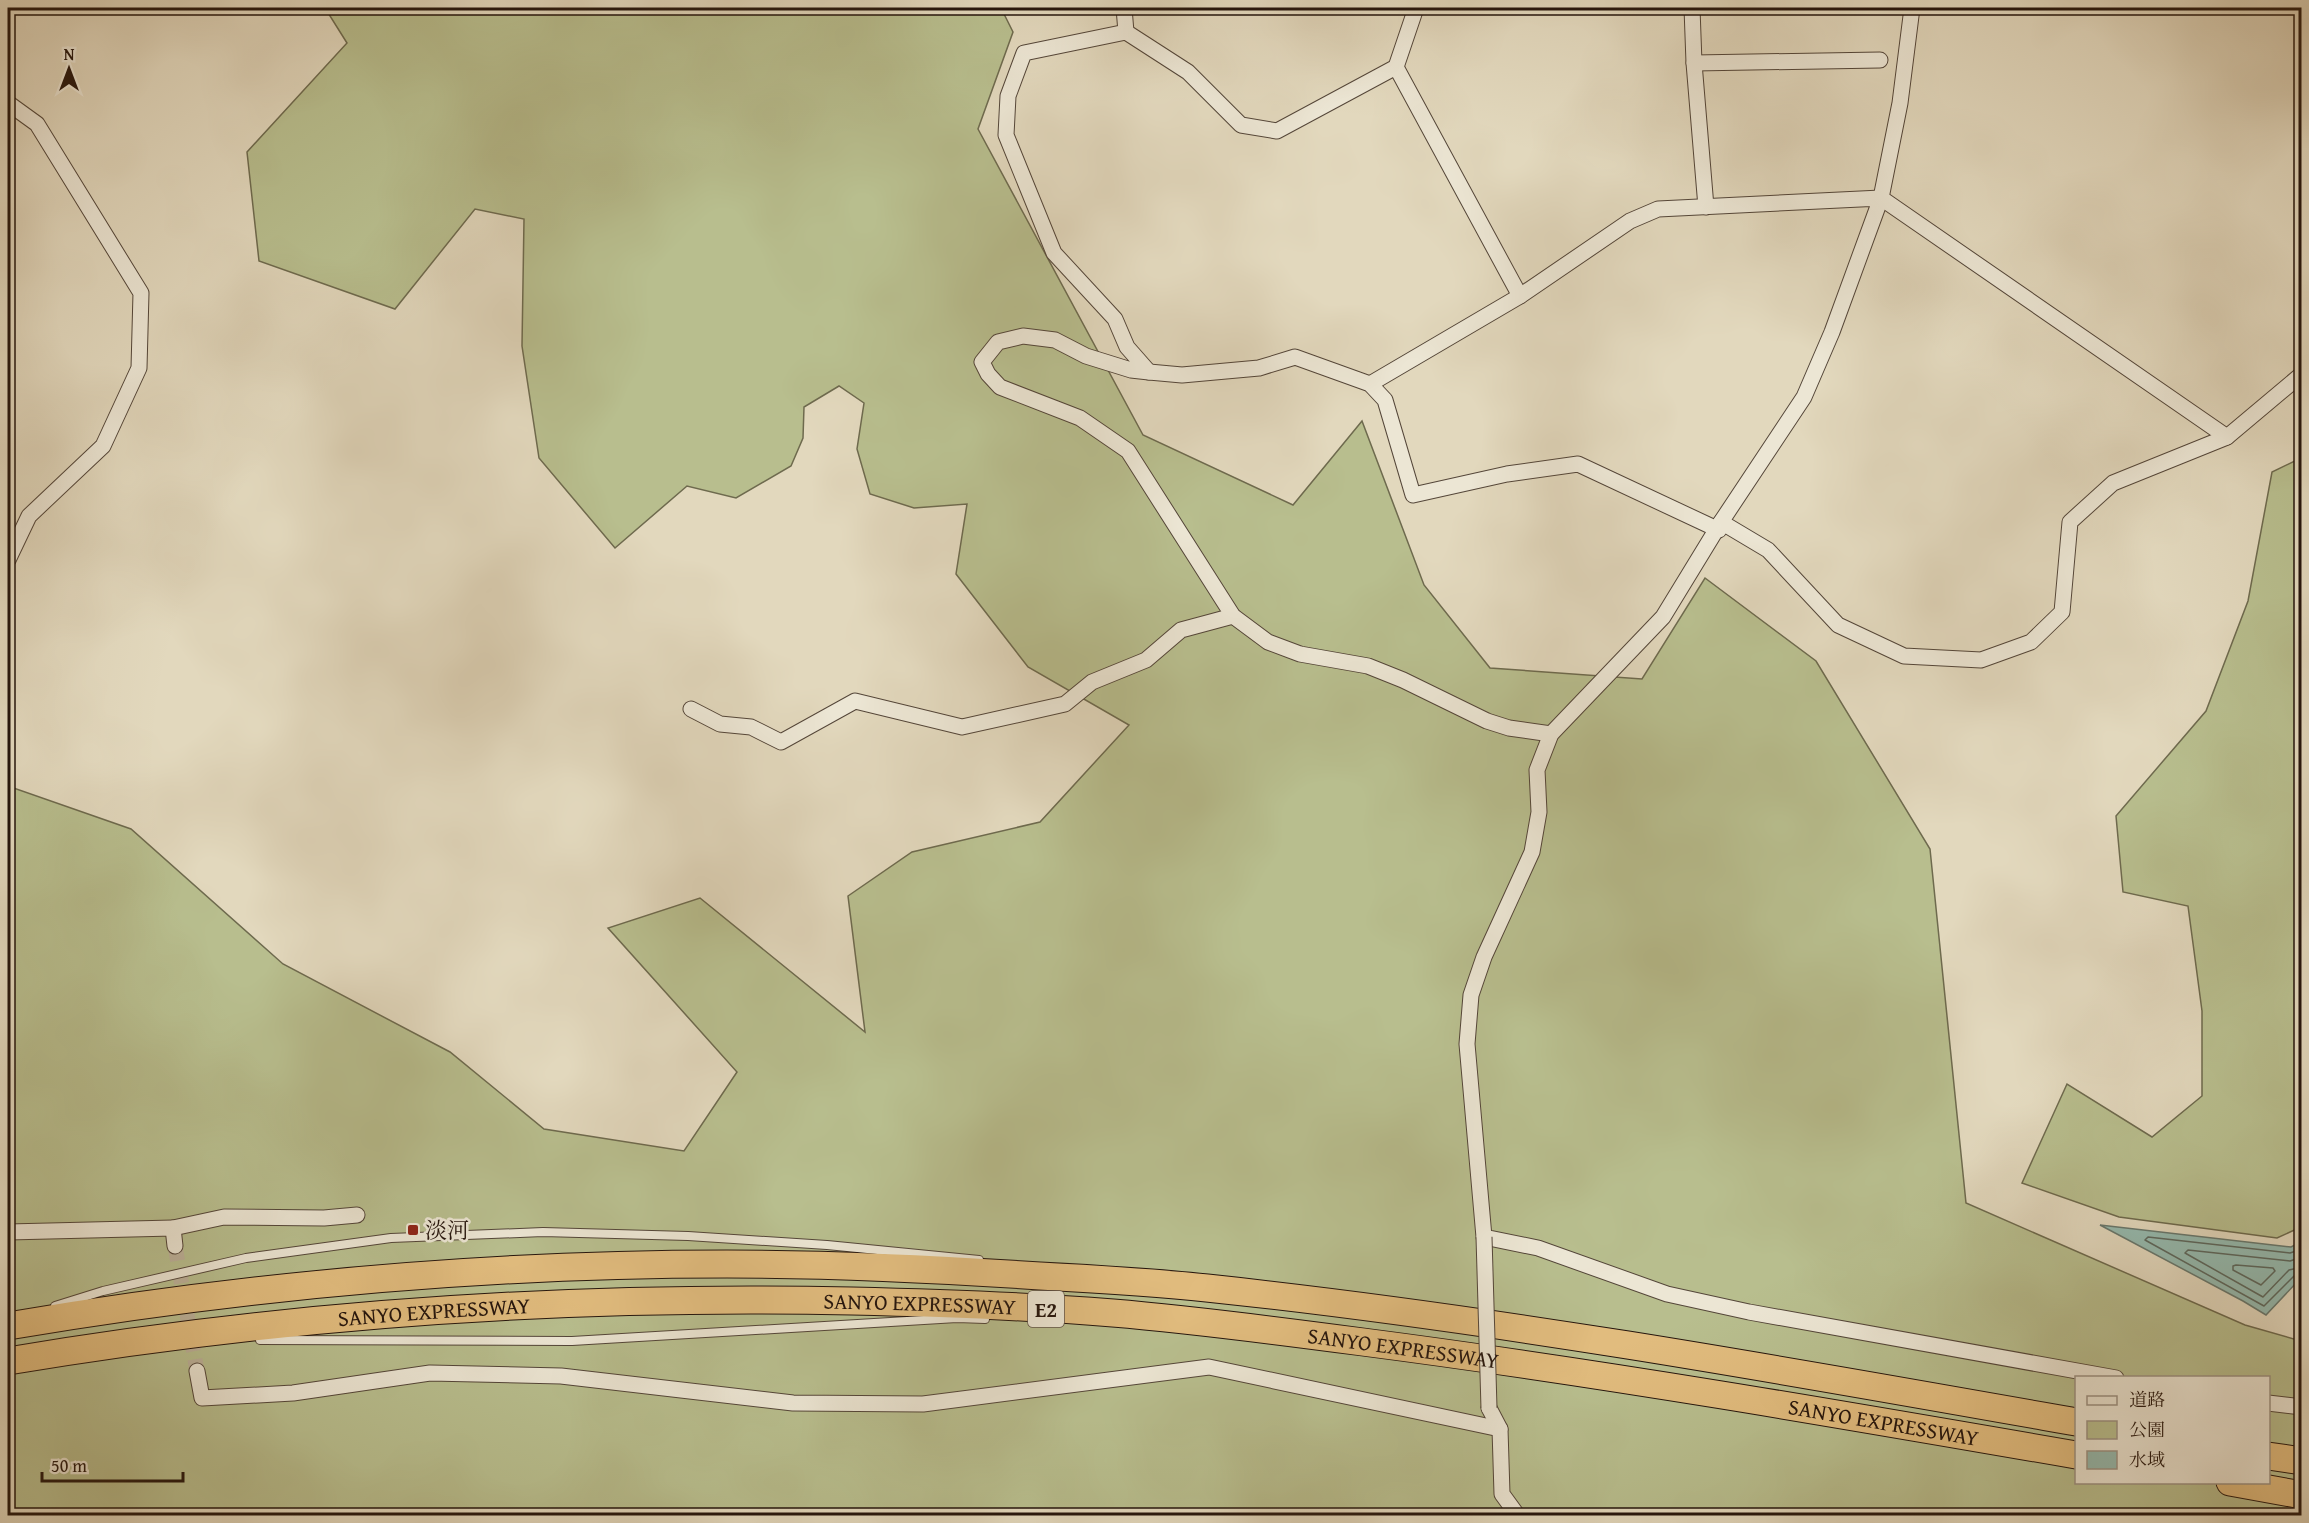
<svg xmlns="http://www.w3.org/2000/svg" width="2309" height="1523" viewBox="0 0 2309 1523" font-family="'Gentium Book Plus','Noto Serif JP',serif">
<rect width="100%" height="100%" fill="#e2d8bd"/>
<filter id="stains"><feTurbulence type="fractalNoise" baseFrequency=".00333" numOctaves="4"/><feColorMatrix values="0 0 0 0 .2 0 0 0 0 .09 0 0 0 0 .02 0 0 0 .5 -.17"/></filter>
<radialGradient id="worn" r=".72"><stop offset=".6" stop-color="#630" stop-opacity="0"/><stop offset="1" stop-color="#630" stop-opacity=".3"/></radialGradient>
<g fill="#b8be8e" stroke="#6e6a4e" stroke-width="1.5" fill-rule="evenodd">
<path d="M325,8H1001L1013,32L978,129L1143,435L1293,505L1362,421L1424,585L1490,668L1642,679L1705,578L1816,661L1930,849L1966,1203L2245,1325L2301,1341V1515L8,1516V786L131,829L283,964L450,1052L544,1129L684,1151L737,1072L608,928L700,898L865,1032L848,896L912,852L1040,822L1129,725L1028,667L956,574L967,504L914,508L870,494L857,449L864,403L839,386L804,407L803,438L791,466L736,498L687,486L615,548L539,458L522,346L524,219L475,209L395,309L259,261L247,152L347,43ZM2076,1378H2268V1482H2076Z"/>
<path d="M2301,458V1227L2277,1238L2119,1217L2022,1183L2067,1084L2152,1137L2202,1096V1011L2188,906L2123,892L2116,816L2206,711L2248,601L2272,472Z"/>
</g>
<path fill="#95baaf" stroke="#68786e" stroke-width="1.5" d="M2100,1225L2291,1247L2301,1242V1281H2298L2266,1315L2243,1301Z"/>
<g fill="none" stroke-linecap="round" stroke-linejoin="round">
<g stroke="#5d685e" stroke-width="1.5">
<path d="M2302,1249L2290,1253L2148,1237L2145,1240L2264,1306L2294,1276L2302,1275"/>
<path d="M2302,1257L2290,1261L2188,1250L2185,1253L2263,1297L2289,1270L2302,1267"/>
<path d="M2236,1265L2273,1268L2275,1271L2261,1285L2233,1270V1266Z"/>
</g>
<path stroke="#bcb19a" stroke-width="15" stroke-dasharray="15 8" stroke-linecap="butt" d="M175,1246L197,1371"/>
<g stroke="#544639" stroke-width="10">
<g id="lane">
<path d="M55,1306L103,1291L246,1258L391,1238L543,1232L688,1236L827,1245L979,1260"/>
<path d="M260,1340L572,1341L957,1318L985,1319"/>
</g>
</g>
<g stroke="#544639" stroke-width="17">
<g id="street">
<path d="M1124,8L1126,32"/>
<path d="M1416,8L1396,67L1277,131L1241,125L1188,72L1126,32L1024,53L1008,96L1006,135L1054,253L1115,319L1127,347L1149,372L1131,370L1086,356L1055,340L1023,336L998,342L982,362L988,374L1000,387L1080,418L1128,451L1233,616L1268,642L1300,654L1368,666L1403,680L1487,721L1509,728L1551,734"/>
<path d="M1692,8L1694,63L1706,207"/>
<path d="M1912,8L1900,103L1881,198L2227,437"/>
<path d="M1694,63L1880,60"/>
<path d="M1396,67L1520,296"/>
<path d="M8,103L37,124L141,293L139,368L103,446L29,516L8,560"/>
<path d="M1149,372L1182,375L1259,368L1295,357L1370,384L1385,400L1413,495L1507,474L1578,464L1719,530"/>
<path d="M1370,384L1520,296L1630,221L1658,209L1881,198L1832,332L1804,397L1721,522L1663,617L1551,734L1537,770L1539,812L1532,852L1484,957L1471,995L1467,1044L1484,1237L1538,1248L1667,1294L1749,1312L2116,1378"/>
<path d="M1721,522L1768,550L1838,625L1904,656L1981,660L2031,642L2062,612L2070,522L2113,483L2227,437L2302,374"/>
<path d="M691,709L720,724L751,727L781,742L855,701L962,727L1065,704L1092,682L1146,660L1181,630L1233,616"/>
<path d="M173,1228L224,1217L324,1218L357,1215"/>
<path d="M8,1232L173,1228L175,1246"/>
<path d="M197,1371L202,1398L293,1393L430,1373L561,1376L793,1403L923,1404L1209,1367L1500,1429"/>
<path d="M2268,1403L2302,1407"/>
<path d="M1489,1408L1500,1429L1502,1494L1518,1516"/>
</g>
</g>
<g stroke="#25150d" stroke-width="29">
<g id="highway">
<path d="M8,1326C244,1286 486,1264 727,1264C831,1264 936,1269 1040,1276C1096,1279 1152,1282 1207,1288C1499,1319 1788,1371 2076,1422"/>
<path id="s1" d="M8,1361C287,1314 569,1295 852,1301C939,1303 1026,1306 1113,1313C1197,1320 1280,1331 1363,1342C1602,1373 1839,1414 2076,1455"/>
<path d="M2268,1456L2302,1461"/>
<path d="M2230,1482L2302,1495"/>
</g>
</g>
<use href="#lane" stroke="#ece6d4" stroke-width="8"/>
<use href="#street" stroke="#ece6d4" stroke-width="15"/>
<use href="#highway" stroke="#e1bc7e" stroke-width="27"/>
<g stroke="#544639" stroke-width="17" stroke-linecap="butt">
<path id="street-bridge" d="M1484,1237L1489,1408"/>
</g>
<use href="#street-bridge" stroke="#ece6d4" stroke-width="15"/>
</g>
<rect fill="#8f2418" stroke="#ece6d4" stroke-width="2" x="407" y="1224" width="12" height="12" rx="3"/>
<g text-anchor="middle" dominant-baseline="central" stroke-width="5" stroke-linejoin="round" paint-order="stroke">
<rect fill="#ece6d4" stroke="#615449" stroke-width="1.5" x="1028" y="1291" width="36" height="36" rx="4.5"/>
<g font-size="21" font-weight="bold" fill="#25150d">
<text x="1046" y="1309">E2</text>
</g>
<g font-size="22" fill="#25150d" stroke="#ece6d4" text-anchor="start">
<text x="425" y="1230">淡河</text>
</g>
<g font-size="22" fill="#25150d" stroke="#ece6d4">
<text stroke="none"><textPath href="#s1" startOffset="915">SANYO EXPRESSWAY</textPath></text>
<text stroke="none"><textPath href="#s1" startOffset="429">SANYO EXPRESSWAY</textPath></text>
<text stroke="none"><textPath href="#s1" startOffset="1401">SANYO EXPRESSWAY</textPath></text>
<text stroke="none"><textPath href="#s1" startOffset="1887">SANYO EXPRESSWAY</textPath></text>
</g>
</g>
<rect width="2309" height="1523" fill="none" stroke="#e2d8bd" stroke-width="30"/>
<rect x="9" y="9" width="2291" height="1505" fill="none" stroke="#25150d" stroke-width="3"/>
<rect x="15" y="15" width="2279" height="1493" fill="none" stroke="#25150d" stroke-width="1.5"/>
<rect x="2075" y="1376" width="195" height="108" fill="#ece6d4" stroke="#9c9284" stroke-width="1.5"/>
<rect x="2087" y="1396" width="30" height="9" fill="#ece6d4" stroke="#9c9284" stroke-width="1.5"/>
<text x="2129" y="1406" font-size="18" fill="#25150d">道路</text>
<rect x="2087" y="1421" width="30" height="18" fill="#b8be8e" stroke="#9c9284" stroke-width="1.5"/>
<text x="2129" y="1436" font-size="18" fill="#25150d">公園</text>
<rect x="2087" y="1451" width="30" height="18" fill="#95baaf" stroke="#9c9284" stroke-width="1.5"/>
<text x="2129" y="1466" font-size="18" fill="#25150d">水域</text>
<g transform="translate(69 69)" stroke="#ece6d4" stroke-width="4.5" paint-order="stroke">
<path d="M0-4.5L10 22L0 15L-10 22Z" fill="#25150d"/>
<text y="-9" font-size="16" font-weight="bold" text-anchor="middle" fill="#25150d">N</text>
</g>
<path d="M42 1472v9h141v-9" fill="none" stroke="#25150d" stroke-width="3"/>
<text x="51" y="1472" font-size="18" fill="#25150d" stroke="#ece6d4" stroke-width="4.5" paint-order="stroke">50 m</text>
<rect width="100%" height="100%" filter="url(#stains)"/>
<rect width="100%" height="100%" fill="url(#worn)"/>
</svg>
